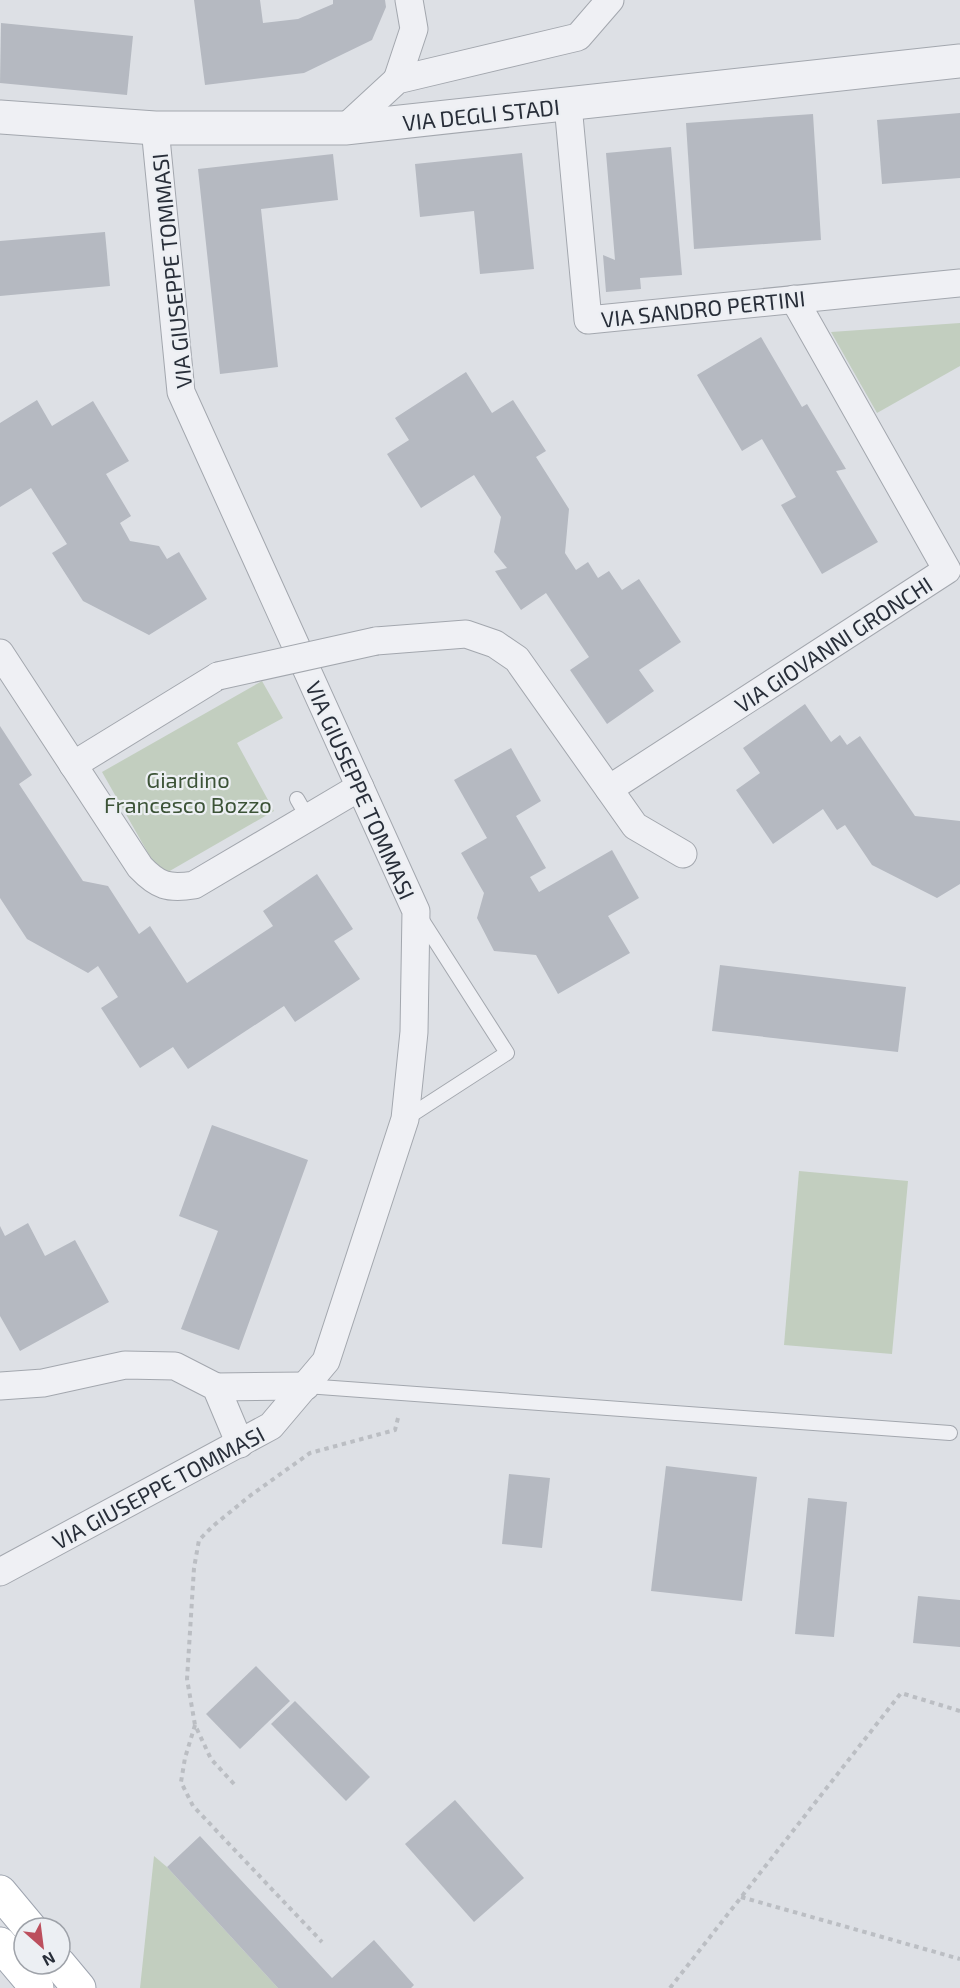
<svg xmlns="http://www.w3.org/2000/svg" width="960" height="1988" viewBox="0 0 960 1988" font-family="'Exo 2',sans-serif">
<rect width="100%" height="100%" fill="#dde0e5"/>
<g fill="#c2cebf">
<path d="M960,323V366L877,413L831,332Z"/>
<path d="M262,681L283,718L237,743L274,811L161,876L102,772Z"/>
<path d="M799,1171L908,1181L892,1354L784,1345Z"/>
<path d="M154,1856L167,1867L278,1988H140Z"/>
</g>
<g fill="#b5b9c1">
<path d="M194,0H260L263,23L298,19L333,4V0H385L386,7L372,40L304,73L205,85Z"/>
<path d="M1,23L133,36L127,95L0,83Z"/>
<path d="M960,113V178L882,184L877,120Z"/>
<path d="M813,114L821,240L694,249L686,123Z"/>
<path d="M671,147L682,275L640,278L641,289L606,292L603,255L615,260L606,153Z"/>
<path d="M522,153L534,269L480,274L474,211L420,217L415,164Z"/>
<path d="M333,154L338,200L261,209L278,367L220,374L198,169Z"/>
<path d="M105,232L110,286L0,296V241Z"/>
<path d="M761,337L802,407L807,404L846,469L836,471L878,542L822,574L781,505L796,497L762,439L742,451L697,375Z"/>
<path d="M466,372L492,413L513,400L546,451L536,457L569,509L565,553L576,570L588,562L598,578L609,571L622,590L639,579L681,642L639,670L654,691L607,724L570,670L589,657L546,593L521,610L495,571L507,568L494,552L501,517L474,475L421,508L387,454L409,440L395,418Z"/>
<path d="M37,400L52,426L93,401L129,461L106,474L131,516L120,523L130,541L159,546L167,559L179,552L207,599L149,635L83,601L52,553L67,544L31,488L0,507V423Z"/>
<path d="M805,704L831,742L840,735L847,745L860,736L915,816L960,821V884L937,898L872,865L845,825L837,830L823,809L773,844L736,790L760,773L743,748Z"/>
<path d="M0,726L32,775L19,784L83,881L108,886L139,934L150,926L187,983L273,926L263,911L317,874L353,929L334,941L360,979L295,1022L284,1006L188,1069L173,1047L140,1068L101,1008L118,997L98,966L88,973L27,939L0,898Z"/>
<path d="M511,748L541,801L516,816L546,868L530,877L539,892L612,850L639,898L608,916L630,953L558,994L536,955L494,951L477,918L484,893L461,853L487,838L454,780Z"/>
<path d="M720,965L906,987L898,1052L712,1031Z"/>
<path d="M212,1125L308,1160L239,1350L181,1329L218,1231L179,1216Z"/>
<path d="M28,1223L45,1256L75,1240L109,1302L20,1351L0,1316V1226L5,1236Z"/>
<path d="M666,1466L757,1477L742,1601L651,1591Z"/>
<path d="M509,1474L550,1478L542,1548L502,1544Z"/>
<path d="M808,1498L847,1502L834,1637L795,1634Z"/>
<path d="M918,1596L960,1600V1647L913,1643Z"/>
<path d="M256,1666L290,1701L240,1749L206,1714Z"/>
<path d="M295,1701L370,1777L346,1801L271,1724Z"/>
<path d="M455,1800L524,1878L474,1922L405,1844Z"/>
<path d="M200,1836L332,1978L374,1940L414,1985L411,1988H278L167,1867Z"/>
</g>
<g fill="none" stroke-linecap="round" stroke-linejoin="round">
<g stroke="#a3a7ae" stroke-width="16">
<g id="service">
<path d="M297,799L308,818"/>
<path d="M405,1119L507,1053L420,917"/>
<path d="M306,1386L950,1433"/>
</g>
</g>
<g stroke="#a3a7ae" stroke-width="29">
<g id="minor">
<path d="M397,80L414,29L409,0"/>
<path d="M568,105L588,320L960,283"/>
<path d="M345,128L397,80L578,37L610,0"/>
<path d="M376,641L466,634L495,644L517,659L635,826L683,854"/>
<path d="M0,653L140,867C158,886 168,889 194,885L360,787"/>
<path d="M73,765L218,676"/>
<path d="M609,789L947,570L794,299"/>
<path d="M0,1386L43,1383L125,1365L175,1366L216,1387L240,1444"/>
<path d="M216,1387L306,1386"/>
<path d="M0,1572L271,1426L326,1361L405,1119L414,1032L416,911L181,392L155,128"/>
</g>
</g>
<g stroke="#a3a7ae" stroke-width="35">
<path id="tertiary" d="M0,117L155,128H345L960,61"/>
</g>
<g stroke="#9ea4af" stroke-width="35">
<g id="primary">
<path d="M0,1892L30,1928"/>
<path d="M0,1944L37,1988"/>
<path d="M59,1964L79,1988"/>
</g>
</g>
<g stroke="#bbbec3" stroke-width="4" stroke-dasharray="4.5 4.5" stroke-linecap="butt">
<path d="M195,1725L185,1758L181,1782L193,1806L322,1942"/>
<path d="M234,1784L211,1759L195,1725L187,1679L194,1568L199,1540L213,1526L251,1495L310,1453L395,1430L399,1414"/>
<path d="M741,1897L960,1959"/>
<path d="M670,1988L901,1693L960,1711"/>
</g>
<use href="#service" stroke="#eff0f4" stroke-width="14"/>
<use href="#minor" stroke="#eff0f4" stroke-width="27"/>
<use href="#tertiary" stroke="#eff0f4" stroke-width="33"/>
<use href="#primary" stroke="#fff" stroke-width="33"/>
<g stroke="#a3a7ae" stroke-width="29" stroke-linecap="butt">
<path id="minor-bridge" d="M218,676L376,641"/>
</g>
<use href="#minor-bridge" stroke="#eff0f4" stroke-width="27"/>
</g>
<g text-anchor="middle" dominant-baseline="central" stroke-width="4.5" stroke-linejoin="round" paint-order="stroke">
<g font-size="22" fill="#282e39" stroke="#eceff3">
<text transform="translate(481 114) rotate(-6)">VIA DEGLI STADI</text>
<text transform="translate(171 271) rotate(-96)">VIA GIUSEPPE TOMMASI</text>
<text transform="translate(703 308) rotate(-6)">VIA SANDRO PERTINI</text>
<text transform="translate(833 644) rotate(-33)">VIA GIOVANNI GRONCHI</text>
<text transform="translate(361 790) rotate(66)">VIA GIUSEPPE TOMMASI</text>
<text transform="translate(158 1487) rotate(-28)">VIA GIUSEPPE TOMMASI</text>
</g>
<g font-size="22" fill="#3c5337" stroke="#eceff3">
<text x="188" y="779">Giardino<tspan x="188" dy="25">Francesco Bozzo</tspan></text>
</g>
</g>
<g transform="translate(42 1946) rotate(152)"><circle r="28" fill="#eceff3" stroke="#9ea2a9" stroke-width="1.5"/>
<path d="M0-4.5L10 22L0 15L-10 22Z" fill="#bc4f5d"/>
<text y="-9" font-size="16" font-weight="bold" text-anchor="middle" fill="#282e39">N</text>
</g>
</svg>
